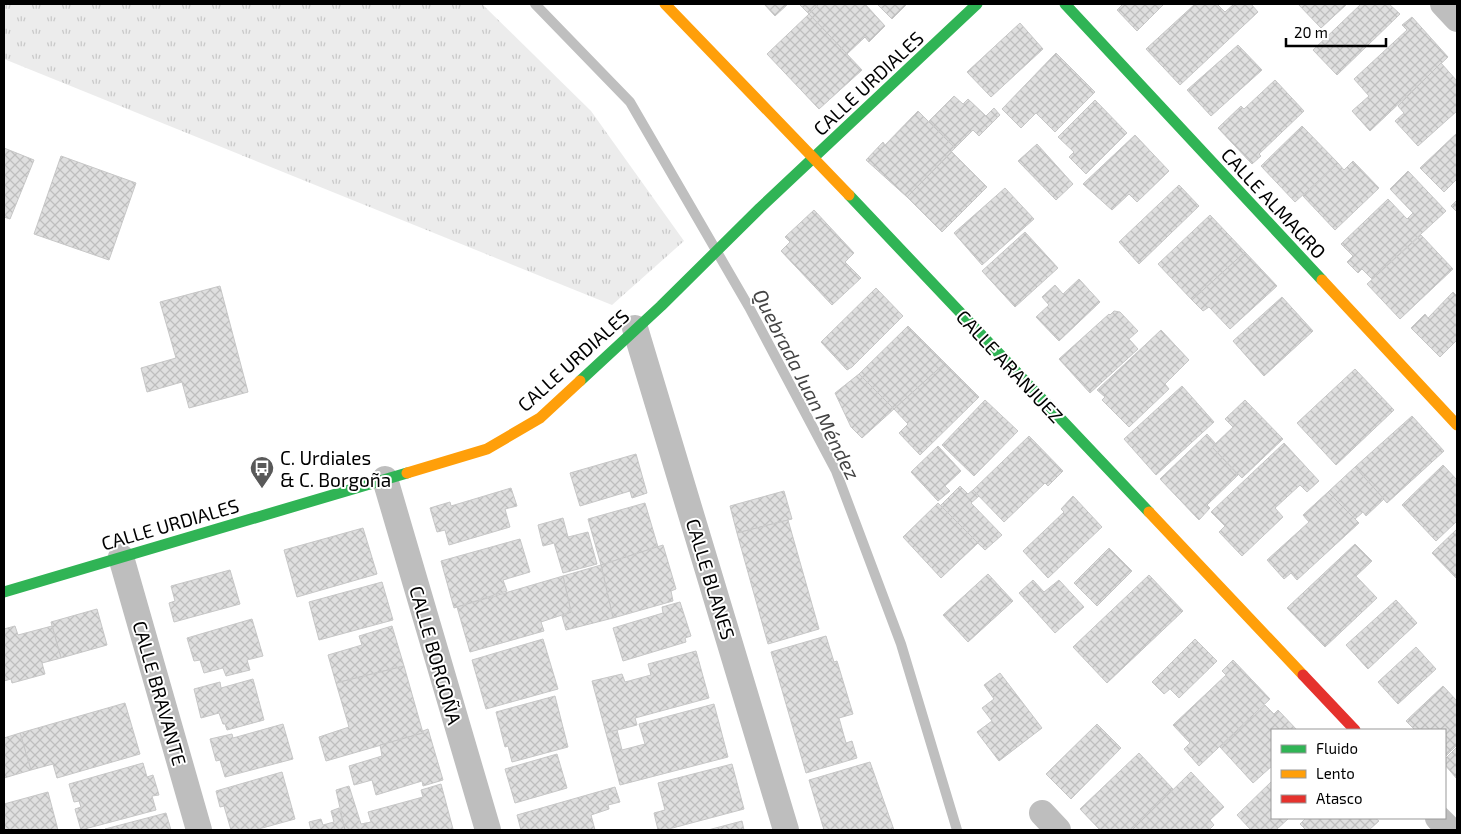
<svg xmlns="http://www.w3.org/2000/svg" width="1461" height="834" viewBox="0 0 1461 834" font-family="'Exo 2',sans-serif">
<defs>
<pattern id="grass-tufts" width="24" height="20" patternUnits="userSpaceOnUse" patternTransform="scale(1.25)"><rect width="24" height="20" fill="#ececec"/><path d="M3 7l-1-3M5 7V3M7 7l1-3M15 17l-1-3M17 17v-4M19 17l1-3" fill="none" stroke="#c9c9c9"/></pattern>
<pattern id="building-cross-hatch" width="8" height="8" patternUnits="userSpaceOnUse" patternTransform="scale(1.25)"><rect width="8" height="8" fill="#dfdfdf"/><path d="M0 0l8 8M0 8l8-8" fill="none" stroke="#bebebe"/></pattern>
</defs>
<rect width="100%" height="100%" fill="#fff"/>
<path fill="url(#grass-tufts)" d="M4,4H482L591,111L684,241L612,305L4,59Z"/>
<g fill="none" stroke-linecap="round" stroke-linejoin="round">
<path stroke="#bfbfbf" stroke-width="10" d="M535,4L630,102L749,307L836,471L901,644L957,830"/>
</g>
<g fill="url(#building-cross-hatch)" stroke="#c7c7c7">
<path d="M764,4H788L775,16Z"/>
<path d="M799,4H819L809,14Z"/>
<path d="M819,4H865L885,26L869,42L865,37L847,54L809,14Z"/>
<path d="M877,4H907L892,19Z"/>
<path d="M1123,4H1164L1137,31L1117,10Z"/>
<path d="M1195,4H1217L1225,12L1234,4H1251L1258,12L1180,85L1146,49Z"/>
<path d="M1298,4H1347L1321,28Z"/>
<path d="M1361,4H1389L1400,14L1337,75L1313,50Z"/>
<path d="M809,14L862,70L819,109L767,54Z"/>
<path d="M1412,17L1448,57L1370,131L1352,111L1369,96L1354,79L1407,30L1402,25Z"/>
<path d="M1020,23L1043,49L991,97L967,72Z"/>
<path d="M1238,45L1262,70L1211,116L1187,90Z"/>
<path d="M1056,53L1095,92L1055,132L1036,113L1021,128L1002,109Z"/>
<path d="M1441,63L1457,81V111L1418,146L1395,121L1404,113L1398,106Z"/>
<path d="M1275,80L1304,111L1259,154L1261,156L1252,164L1218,128L1241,106L1244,109Z"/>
<path d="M954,96L963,104L968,99L986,116L994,108L1000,115L979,136L973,130L955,148L929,121Z"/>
<path d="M1095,100L1127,133L1086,174L1069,157L1074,152L1058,137Z"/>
<path d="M918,111L955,148L907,197L866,160L883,142L885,145Z"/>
<path d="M1302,126L1338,163L1295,202L1261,166Z"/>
<path d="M1457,133V179L1444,192L1420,168Z"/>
<path d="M1135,135L1169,171L1137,202L1129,194L1112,210L1083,184Z"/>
<path d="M1037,144L1073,184L1056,200L1018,161Z"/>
<path d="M4,148L34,160L10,219L4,217Z"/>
<path d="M952,152L987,187L942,232L907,197Z"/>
<path d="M61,156L136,183L109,260L34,234Z"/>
<path d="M1353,161L1379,188L1335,230L1303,196L1338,163L1344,170Z"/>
<path d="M1408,171L1446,211L1372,279L1362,269L1358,273L1347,262L1353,256L1341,244L1388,199L1407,219L1413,213L1390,189Z"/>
<path d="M1179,185L1199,206L1139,264L1119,242Z"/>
<path d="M1005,188L1034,219L982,265L954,233Z"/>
<path d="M1457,200V212L1451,206Z"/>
<path d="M814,210L854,253L845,262L861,278L832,305L781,251L790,242L785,237Z"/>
<path d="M1210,215L1245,252L1192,300L1158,264Z"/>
<path d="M1025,232L1058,268L1015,307L982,271Z"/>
<path d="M1421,235L1453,269L1400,319L1367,284Z"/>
<path d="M1245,252L1277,286L1230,329L1209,307L1203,311L1192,300Z"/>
<path d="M1079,279L1100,302L1059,341L1036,317L1049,305L1042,297L1055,285L1063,294Z"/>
<path d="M220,286L248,392L189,408L182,382L147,392L141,368L176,358L160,302Z"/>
<path d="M876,288L903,316L852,367L847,370L821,342Z"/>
<path d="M1453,292L1457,296V340L1440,357L1411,328L1425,314L1428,318Z"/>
<path d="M1282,297L1313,331L1264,376L1233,341Z"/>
<path d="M1114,311L1120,312L1138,331L1129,339L1138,349L1090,393L1059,359L1109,314L1110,315Z"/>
<path d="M908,326L945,363L894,409L859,374Z"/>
<path d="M1161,330L1189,360L1165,384L1169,389L1129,427L1102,400L1105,397L1097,390Z"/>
<path d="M945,363L979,397L920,455L899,433L908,424L894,409Z"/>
<path d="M1355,369L1394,410L1336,465L1297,423Z"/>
<path d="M859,374L894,409L862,438L851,427L835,393Z"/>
<path d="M1182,386L1214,422L1156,475L1124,439Z"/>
<path d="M985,400L1018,431L974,476L942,445Z"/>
<path d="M1245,400L1283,439L1242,478L1212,447L1233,427L1225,419Z"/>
<path d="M1412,416L1444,451L1387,503L1355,467Z"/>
<path d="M1207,434L1216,444L1212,447L1238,475L1207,505L1210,508L1199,520L1160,479Z"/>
<path d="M1029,436L1063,471L1048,486L1045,483L1004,522L973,490Z"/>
<path d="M1284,443L1319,481L1307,492L1300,485L1275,508L1283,517L1242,556L1219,532L1225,526L1211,512Z"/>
<path d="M938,446L961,471L945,486L950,491L938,501L911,472Z"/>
<path d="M636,454L647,493L632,498L630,491L580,506L570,473Z"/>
<path d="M1443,465L1457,480V521L1436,541L1402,505Z"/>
<path d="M1355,467L1384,499L1366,516L1363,512L1355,519L1328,492Z"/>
<path d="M960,486L968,494L973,490L979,496L971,503L1002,535L985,550L940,506Z"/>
<path d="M511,488L517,506L505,509L510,527L449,545L445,530L437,532L430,508L450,502L451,506Z"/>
<path d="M784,491L792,519L737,533L730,506Z"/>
<path d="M1328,492L1359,523L1297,580L1291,573L1284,579L1267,560L1309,522L1303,515Z"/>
<path d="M1073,496L1102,527L1048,578L1023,551L1064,512L1061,509Z"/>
<path d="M645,503L658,547L601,565L588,519Z"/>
<path d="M938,503L978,543L941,578L903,537Z"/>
<path d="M563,518L568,537L588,532L597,564L563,573L554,543L543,546L538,525Z"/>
<path d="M788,520L819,629L768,644L737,533Z"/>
<path d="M363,528L377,574L297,597L284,550Z"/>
<path d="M1457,529V579L1432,553Z"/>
<path d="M520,539L530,572L503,580L507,591L454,608L441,561Z"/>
<path d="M1355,544L1372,561L1356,576L1377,598L1325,647L1287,608Z"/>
<path d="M663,545L676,589L671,591L673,601L613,618L601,565Z"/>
<path d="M1109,548L1132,571L1097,606L1074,583Z"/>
<path d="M601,565L613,618L566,630L562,616L571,612L563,576Z"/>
<path d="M230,570L240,604L174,622L169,603L175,601L171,586Z"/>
<path d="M988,574L1013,601L968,642L943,615Z"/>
<path d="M1149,575L1183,611L1107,683L1073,647Z"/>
<path d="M563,576L571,612L541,622L544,631L470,652L457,607Z"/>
<path d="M1033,580L1044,592L1059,580L1084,607L1055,633L1019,593Z"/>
<path d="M382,582L393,620L319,640L309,602Z"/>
<path d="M1396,600L1417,623L1368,669L1346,645Z"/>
<path d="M680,602L691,636L685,638L686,642L623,661L613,628L663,613L662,607Z"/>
<path d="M97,609L107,645L61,658L51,622Z"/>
<path d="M252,619L263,656L247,660L250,670L226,676L223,668L204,673L200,660L194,661L187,638Z"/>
<path d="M15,626L18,635L52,626L61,658L42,663L45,674L12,683L11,679L4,681V629Z"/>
<path d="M392,626L404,666L336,683L328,655L362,645L359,636Z"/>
<path d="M826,636L834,662L837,661L853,714L839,718L846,743L852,741L857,758L806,773L771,652Z"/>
<path d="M543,639L558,689L486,709L472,660Z"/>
<path d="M1195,639L1217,661L1179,698L1170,689L1164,694L1152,682Z"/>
<path d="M1416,647L1436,669L1398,704L1378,682Z"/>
<path d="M696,651L709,698L635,718L637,725L606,733L592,681L622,674L625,682L651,675L648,664Z"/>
<path d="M1233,660L1270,699L1199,766L1184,749L1190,743L1173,725L1226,675L1222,671Z"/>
<path d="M404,666L423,733L326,761L319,737L349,727L336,683Z"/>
<path d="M1000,673L1042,728L999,761L977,732L992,721L982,708L994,699L984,685Z"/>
<path d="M253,679L264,720L227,730L225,724H223L219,713L201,718L194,689L220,682L221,688Z"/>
<path d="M1443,686L1457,701V745L1445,757V730H1415L1406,721Z"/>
<path d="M555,696L568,747L512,762L508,746L505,747L496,712Z"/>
<path d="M125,703L140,754L57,778L53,764L31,770L20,733Z"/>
<path d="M714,704L728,757L620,785L606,733L617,730L622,750L645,744L639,724Z"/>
<path d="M1265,705L1274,714L1278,710L1297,730H1272V766L1253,783L1220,747Z"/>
<path d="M283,724L293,759L225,777L220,760L216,761L210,739L232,734L233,738Z"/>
<path d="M1097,724L1121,748L1071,799L1046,774Z"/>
<path d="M428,729L443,780L423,786L422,781L376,795L372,780L354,785L349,766L382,756L380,745L423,733V731Z"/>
<path d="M20,733L31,770L4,778V738Z"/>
<path d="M1457,747V779L1445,765V759Z"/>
<path d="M1139,753L1173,789L1132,830H1100L1080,809Z"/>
<path d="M557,754L567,788L515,803L505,769Z"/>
<path d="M870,762L894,830H824L809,780Z"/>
<path d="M143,763L147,777L153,775L159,795L152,796L156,810L81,830L75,809L81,807L79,801L74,802L69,784Z"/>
<path d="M732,764L744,809L665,830H658L654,813L665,810L658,783Z"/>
<path d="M282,772L295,819L255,830H231L224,806L220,807L216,791Z"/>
<path d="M1191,772L1224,807L1210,820L1214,825L1209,830H1132Z"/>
<path d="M1272,781V818H1289L1276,830H1251L1237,815Z"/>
<path d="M441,784L453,829L448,830H345L336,790L349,786L361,824L371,822L368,812L423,797L421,790Z"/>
<path d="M615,787L620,802L608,805L609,809L591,815L595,830H521L517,815Z"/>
<path d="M48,792L58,830H4V804Z"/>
<path d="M339,808L345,830H311L309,822L321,819L323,825L334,822L331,811Z"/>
<path d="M166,813L171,830L105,829Z"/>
<path d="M1306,818H1375L1379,821L1369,830H1306L1300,824Z"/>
<path d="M742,821L744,830H708Z"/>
</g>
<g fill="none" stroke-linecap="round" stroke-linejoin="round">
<g stroke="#bebebe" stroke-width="26">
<path d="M1443,4L1457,19"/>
<path d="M635,328L786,830"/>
<path d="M385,479L488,830"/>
<path d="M121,557L199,830"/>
<path d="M1042,813L1058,830"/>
<path d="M1438,818L1450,830"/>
</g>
<g stroke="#30b455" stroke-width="11">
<path d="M1065,4L1322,280"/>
<path d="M849,195L1149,512"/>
<path d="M580,381L661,306L760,208L977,4"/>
<path d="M4,592L407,473"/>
</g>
<g stroke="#ff9f0a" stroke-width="11">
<path d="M665,4L849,195"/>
<path d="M1322,280L1457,425"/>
<path d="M407,473L487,449L540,418L580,381"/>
<path d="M1149,512L1303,675"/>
</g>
<path stroke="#e5322d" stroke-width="11" d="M1303,675L1355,730"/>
</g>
<defs>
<g id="bus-pin" transform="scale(1.25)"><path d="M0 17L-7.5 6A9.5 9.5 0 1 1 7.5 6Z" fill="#595959" stroke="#fff"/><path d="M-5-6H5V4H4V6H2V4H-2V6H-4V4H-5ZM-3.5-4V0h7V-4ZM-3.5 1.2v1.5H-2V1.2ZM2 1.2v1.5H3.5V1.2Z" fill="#fff"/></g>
</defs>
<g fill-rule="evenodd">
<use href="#bus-pin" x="262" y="468"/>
</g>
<g text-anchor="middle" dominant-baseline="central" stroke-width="4" stroke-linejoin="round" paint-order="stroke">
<g font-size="19" fill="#000" stroke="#fff">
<text transform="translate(868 83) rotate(-43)">CALLE URDIALES</text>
<text transform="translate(1274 203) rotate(47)">CALLE ALMAGRO</text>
<text transform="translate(573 360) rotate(-42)">CALLE URDIALES</text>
<text transform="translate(1010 366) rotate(47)">CALLE ARANJUEZ</text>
<text transform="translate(170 524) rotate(-16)">CALLE URDIALES</text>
<text transform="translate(711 579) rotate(73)">CALLE BLANES</text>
<text transform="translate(436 655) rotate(74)">CALLE BORGOÑA</text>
<text transform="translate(160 693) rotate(74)">CALLE BRAVANTE</text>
</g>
<g font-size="19" fill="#000" stroke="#fff" text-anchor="start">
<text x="280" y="457">C. Urdiales<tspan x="280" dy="22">&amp; C. Borgoña</tspan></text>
</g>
<g font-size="20" font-style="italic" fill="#444" stroke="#fff">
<text transform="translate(807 384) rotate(63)">Quebrada Juan Méndez</text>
</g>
</g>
<rect width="1461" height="834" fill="none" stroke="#000000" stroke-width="10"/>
<rect x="1271" y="729" width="175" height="90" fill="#ffffff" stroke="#999999"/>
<rect x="1281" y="745" width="25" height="8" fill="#30b455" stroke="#999999"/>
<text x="1316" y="754" font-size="15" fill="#000000">Fluido</text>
<rect x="1281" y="770" width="25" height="8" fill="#ff9f0a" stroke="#999999"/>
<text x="1316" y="779" font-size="15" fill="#000000">Lento</text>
<rect x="1281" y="795" width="25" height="8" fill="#e5322d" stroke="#999999"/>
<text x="1316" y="804" font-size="15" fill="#000000">Atasco</text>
<path d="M1286 38v8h100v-8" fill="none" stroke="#000000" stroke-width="2.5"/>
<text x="1294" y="38" font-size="15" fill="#000000" stroke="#ffffff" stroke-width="4" paint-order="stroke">20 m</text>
</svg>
